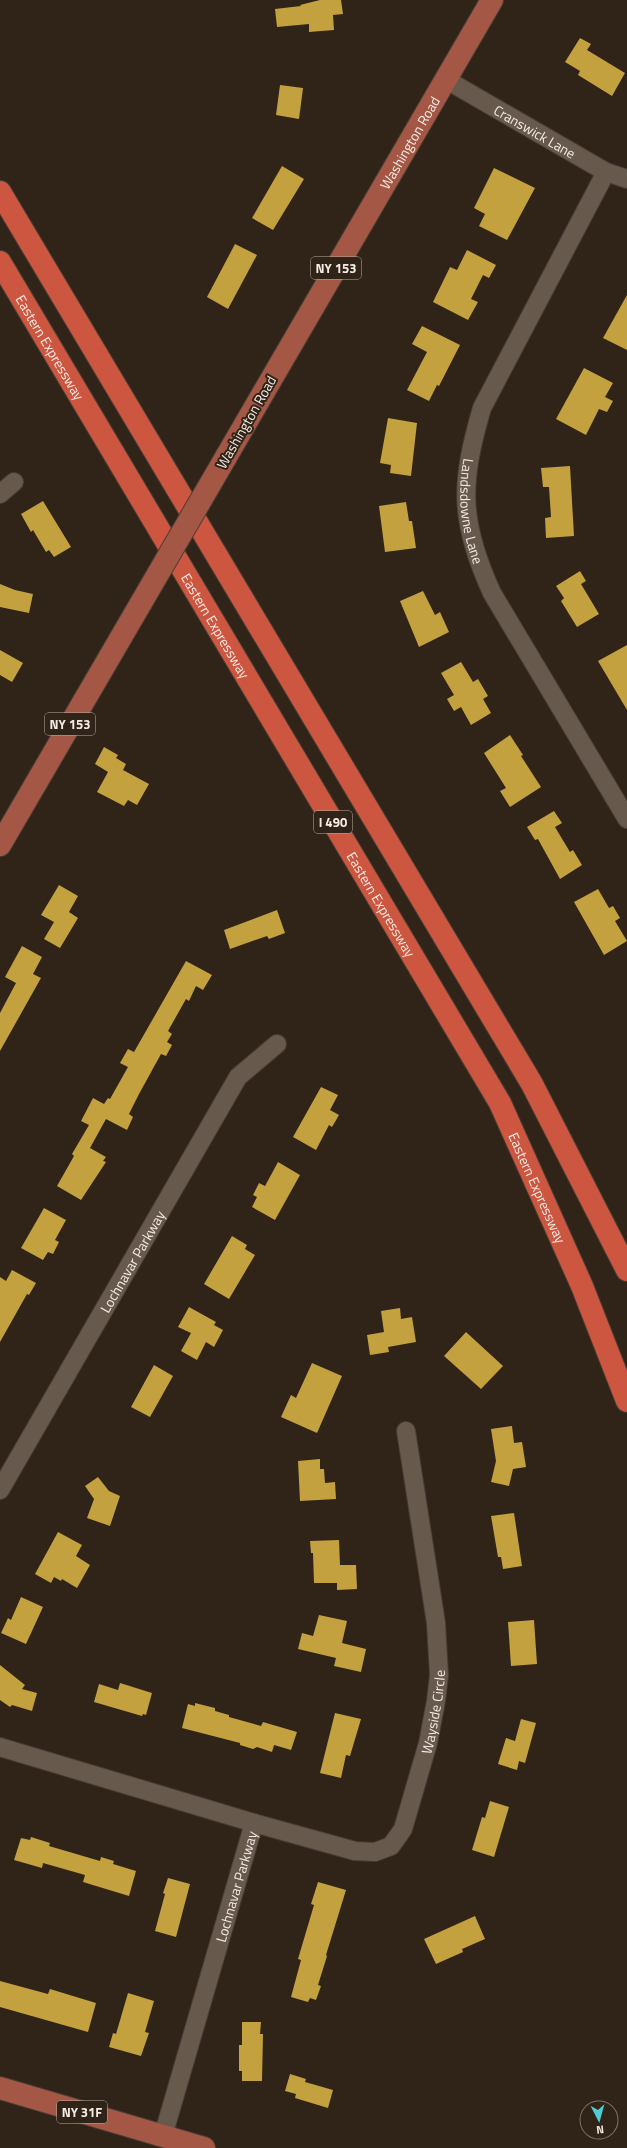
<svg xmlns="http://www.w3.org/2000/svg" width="627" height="2148" viewBox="0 0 627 2148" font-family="'Titillium Web',sans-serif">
<rect width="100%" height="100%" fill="#302318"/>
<g fill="#c4a13f">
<path d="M320,0H341L343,14L333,15L334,30L309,32V24L277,27L275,9L301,6L300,5Z"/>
<path d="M580,38L591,44L587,50L625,73L612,96L578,75L580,71L565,62Z"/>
<path d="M280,85L303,88L299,119L276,115Z"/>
<path d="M282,166L304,179L273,230L252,218Z"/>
<path d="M494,168L535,188L507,240L479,226L485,214L474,208Z"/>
<path d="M235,244L257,255L228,309L207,297Z"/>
<path d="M467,250L496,265L489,278L483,275L471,299L478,302L468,320L433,302L450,267L457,270Z"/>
<path d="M627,295V350L603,338Z"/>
<path d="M422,326L460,345L439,386L437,385L429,401L407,390L427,352L412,344Z"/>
<path d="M584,368L613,383L605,397L613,401L607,412L599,409L586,435L556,419Z"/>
<path d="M388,418L417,423L411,476L390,473L391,465L380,463Z"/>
<path d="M570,466L574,536L546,538L545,518L551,517L549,487H543L541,468Z"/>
<path d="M43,501L71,547L54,557L49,550L46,552L33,530L31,532L21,514Z"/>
<path d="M406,502L409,521H412L416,548L385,552L379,506Z"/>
<path d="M580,571L586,581L581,584L599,614L577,627L561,601L564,598L556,586Z"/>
<path d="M0,584L15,590L33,594L29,613L0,607Z"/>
<path d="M423,591L435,615L440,612L449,632L419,647L400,601Z"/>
<path d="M627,645V710L598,661Z"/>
<path d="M0,650L23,663L12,682L0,675Z"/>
<path d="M461,662L473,682L478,679L488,696L483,699L491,713L471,725L461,707L454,711L447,699L454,695L441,673Z"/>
<path d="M510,735L523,755L521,756L541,787L510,807L500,791L506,788L484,753Z"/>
<path d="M104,747L118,755L116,758L126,764L123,770L149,784L137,805L128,800L124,806L97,792L108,772L95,764Z"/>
<path d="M554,811L562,823L555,827L570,852L573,850L582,865L560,879L538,839L535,840L527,827Z"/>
<path d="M59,885L78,896L69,912L78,918L60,948L44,939L54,922L41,915Z"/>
<path d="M598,889L609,908L613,906L620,918L615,921L627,941L604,955L574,902Z"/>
<path d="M277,910L285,933L269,939L267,936L230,949L224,930Z"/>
<path d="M22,946L42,957L33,974L41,978L0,1051V1013L16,983L5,977Z"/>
<path d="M186,961L212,975L203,990L196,986L189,1001L186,999L168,1031L172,1034L167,1042L172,1045L166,1056L161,1054L139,1094L129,1114L133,1117L127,1130L106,1119L90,1148L106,1157L103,1161L106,1162L81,1200L57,1186L74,1156L72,1154L89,1125L81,1121L93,1098L104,1104L108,1098L110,1099L128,1067L120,1063L128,1049L134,1052Z"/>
<path d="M321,1087L338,1095L330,1110L339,1115L332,1127L329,1125L316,1150L293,1137Z"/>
<path d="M278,1162L300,1175L275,1220L252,1207L257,1197L253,1195L259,1183L265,1186Z"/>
<path d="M44,1208L66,1220L55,1240L59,1242L53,1254L48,1252L43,1260L21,1248Z"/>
<path d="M232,1236L247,1245L245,1249L255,1255L229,1299L204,1284Z"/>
<path d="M12,1270L36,1283L29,1295L27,1294L0,1342V1277L6,1281Z"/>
<path d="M189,1307L216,1322L214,1325L223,1330L214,1347L206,1342L197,1360L181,1351L191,1333L178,1327Z"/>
<path d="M400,1308L401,1319L412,1317L416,1342L388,1347L389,1352L370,1355L367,1335L384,1332L381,1311Z"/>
<path d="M466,1332L503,1366L481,1389L444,1356Z"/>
<path d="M312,1363L342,1376L317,1433L281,1417L291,1395L296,1398Z"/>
<path d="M154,1365L173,1376L150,1417L131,1407Z"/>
<path d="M512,1426L514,1443L522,1442L526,1467L513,1469L509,1486L491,1482L496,1461L491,1429Z"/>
<path d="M320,1459V1469H324L325,1483L335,1482L336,1499L300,1501L298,1461Z"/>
<path d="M98,1477L109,1491L120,1496L110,1526L87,1518L94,1499L85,1486Z"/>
<path d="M514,1513L522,1566L503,1569L501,1557H498L491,1516Z"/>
<path d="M58,1532L82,1545L76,1556L90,1565L77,1588L62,1579L61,1581L54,1577L51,1583L35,1574Z"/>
<path d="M339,1540L340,1565H356L357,1589L337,1590V1583H314L313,1553H311L310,1541Z"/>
<path d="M21,1597L43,1607L26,1644L1,1633L8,1618L11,1620Z"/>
<path d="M319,1615L347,1621L342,1643L366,1649L361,1672L334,1666L336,1658L298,1649L302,1633L313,1636Z"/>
<path d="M534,1620L537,1664L511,1666L508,1622Z"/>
<path d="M0,1665L25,1685L22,1689L37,1693L32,1711L12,1705L10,1707L0,1700Z"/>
<path d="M120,1683L152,1693L146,1715L143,1714L142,1716L94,1702L99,1684L118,1690Z"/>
<path d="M195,1703L215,1708V1711L229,1715V1717L261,1726L263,1722L297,1732L291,1750L274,1745L272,1752L257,1747L253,1749L240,1745V1743L182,1728L188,1704L195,1706Z"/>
<path d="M335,1713L361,1719L350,1756L346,1755L341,1778L320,1773Z"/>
<path d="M521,1719L536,1723L525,1763L519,1761L517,1770L498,1764L506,1738L515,1741Z"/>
<path d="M490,1801L509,1807L494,1857L472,1850L482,1817L485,1818Z"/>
<path d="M31,1837L50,1843L49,1846L100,1861L101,1857L114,1861L113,1864L136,1871L129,1896L83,1882L85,1875L43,1863L42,1868L14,1860L21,1838L30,1840Z"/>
<path d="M168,1878L190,1884L176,1937L155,1931L165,1894L163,1893Z"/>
<path d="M318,1882L346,1890L326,1955L327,1956L318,1985L321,1986L316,2000L310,1998L308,2002L291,1997L301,1960L298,1959L314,1905L311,1904Z"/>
<path d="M475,1916L485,1939L462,1949L463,1952L436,1964L424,1939Z"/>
<path d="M0,1981L48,1994L50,1989L96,2003L88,2032L0,2007Z"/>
<path d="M128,1993L154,2001L145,2032L149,2033L141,2056L109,2047L113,2033L116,2034Z"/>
<path d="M242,2022H261L260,2034H263L262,2081H242V2071H239V2045H242Z"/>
<path d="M290,2074L306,2079L305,2082L333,2090L328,2108L295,2098L296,2094L285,2091Z"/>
</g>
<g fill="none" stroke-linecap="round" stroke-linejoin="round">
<g stroke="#483d35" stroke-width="20">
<g id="street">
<path id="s1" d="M445,79L606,172L627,179"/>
<path id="s2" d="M606,172L482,408C460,483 459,521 492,593L627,819"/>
<path d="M0,494L14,482"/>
<path id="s3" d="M0,1490L238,1077L277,1044"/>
<path id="s4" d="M0,1747L254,1823L355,1851L375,1852L391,1846L403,1829L428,1743L436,1701L439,1675L436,1623L406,1431"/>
<path id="s5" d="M163,2136L254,1823"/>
</g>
</g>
<g stroke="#483d35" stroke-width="24">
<g id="primary">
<path id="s6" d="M226,457L492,0"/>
<path d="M0,845L141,603"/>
<path d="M0,2088L204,2148"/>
</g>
</g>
<g stroke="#483d35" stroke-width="24">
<g id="highway">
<path d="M0,192L532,1084L627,1270"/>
<path id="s7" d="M0,262L500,1103L582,1286L627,1401"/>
</g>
</g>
<use href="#street" stroke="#68594d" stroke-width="18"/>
<use href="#primary" stroke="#a45745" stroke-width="22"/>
<use href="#highway" stroke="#cc563f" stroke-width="22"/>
<g stroke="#483d35" stroke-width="24" stroke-linecap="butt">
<path id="primary-bridge" d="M141,603L226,457"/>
</g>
<use href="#primary-bridge" stroke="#a45745" stroke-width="22"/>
</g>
<g text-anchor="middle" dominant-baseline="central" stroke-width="4" stroke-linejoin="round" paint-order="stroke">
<g fill="#302318" stroke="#b9afa7" stroke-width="1">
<rect x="311" y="257" width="50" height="22" rx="3"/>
<rect x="45" y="713" width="50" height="22" rx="3"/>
<rect x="314" y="811" width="38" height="22" rx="3"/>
<rect x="57" y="2101" width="50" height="22" rx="3"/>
</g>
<g font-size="13" font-weight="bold" fill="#f4ebe4">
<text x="336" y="268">NY 153</text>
<text x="70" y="724">NY 153</text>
<text x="333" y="822">I 490</text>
<text x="82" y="2112">NY 31F</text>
</g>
<g font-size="14" fill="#f4ebe4" stroke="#302318">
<text stroke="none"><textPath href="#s1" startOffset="104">Cranswick Lane</textPath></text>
<text stroke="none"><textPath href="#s6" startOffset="364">Washington Road</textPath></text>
<text stroke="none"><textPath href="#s7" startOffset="99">Eastern Expressway</textPath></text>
<text transform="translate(246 422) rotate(-60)">Washington Road</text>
<text stroke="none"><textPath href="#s2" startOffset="372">Landsdowne Lane</textPath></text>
<text stroke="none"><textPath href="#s7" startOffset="423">Eastern Expressway</textPath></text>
<text stroke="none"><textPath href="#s7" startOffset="747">Eastern Expressway</textPath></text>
<text stroke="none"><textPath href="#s7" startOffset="1071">Eastern Expressway</textPath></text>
<text stroke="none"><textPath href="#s3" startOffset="264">Lochnavar Parkway</textPath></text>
<text stroke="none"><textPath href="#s4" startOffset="549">Wayside Circle</textPath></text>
<text stroke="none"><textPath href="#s5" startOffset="260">Lochnavar Parkway</textPath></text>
</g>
</g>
<g transform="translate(599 2120) rotate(174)"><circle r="19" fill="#302318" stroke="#7e736a"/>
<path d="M0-3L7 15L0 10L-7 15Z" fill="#51ccd4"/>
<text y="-6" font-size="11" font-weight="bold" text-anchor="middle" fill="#f4ebe4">N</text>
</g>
</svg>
